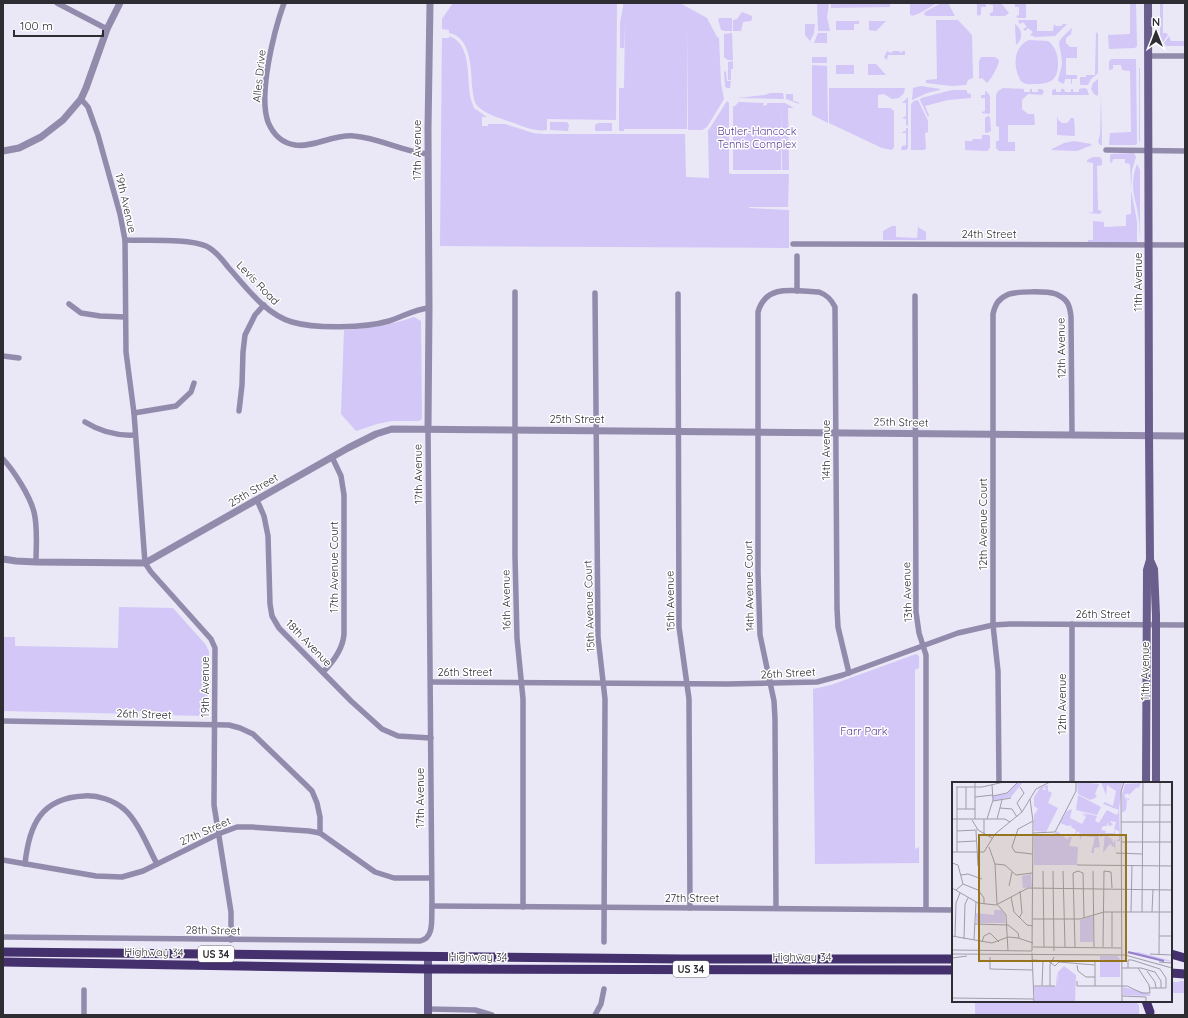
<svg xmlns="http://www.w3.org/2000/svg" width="1188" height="1018" viewBox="0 0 1188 1018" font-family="Quicksand,sans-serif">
<rect width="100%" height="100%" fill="#eae7f7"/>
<g fill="#d2c7f7">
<path d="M453,3H617L616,120L547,119V130C535,132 522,126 511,122C500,118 483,114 476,104C473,99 473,91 472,86C471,68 471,37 449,33V30L442,29V19Z"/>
<path d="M623,3H680L707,18L717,37L719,38L721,83L724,99L707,127L702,130H688V25L687,129H624V131H619V88H624L625,25L624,48H620V23L623,7Z"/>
<path d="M817,3H829L827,17L830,31H818Z"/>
<path d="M831,3H890V7L831,8Z"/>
<path d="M910,3H937L920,13L912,16L910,14Z"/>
<path d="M941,3H948L955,16H927L924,15L925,12Z"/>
<path d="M977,3H1001L1009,13L1005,16H990V13L993,12V5L986,4V7H981V14L979,16L977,15Z"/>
<path d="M1015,3H1026V18H1018L1016,16L1019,15V7H1015Z"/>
<path d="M1130,3H1136L1137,46L1135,48L1109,49L1108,35L1130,34Z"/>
<path d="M1160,3H1163V33H1166L1168,35L1163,42L1160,41Z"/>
<path d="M742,12L752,16V19L751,21L743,22L741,31H733V20L737,19Z"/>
<path d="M720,18H732V31H725L721,30L718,19Z"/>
<path d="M936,20H958L972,35L973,78L968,80L966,85L952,86L926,83V80L937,79Z"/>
<path d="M1019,20H1037V31H1053L1054,24L1056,26H1061L1063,24H1067L1055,36L1035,37L1030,35L1033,32L1028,28L1025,31L1023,29L1027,27L1023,22L1020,24L1018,21Z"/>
<path d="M836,21H859V24H854V30H836Z"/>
<path d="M869,21H886L876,31L869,30Z"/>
<path d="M805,24H815L814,33L810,41L805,35Z"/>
<path d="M1015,24C1023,30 1023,39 1016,45Z"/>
<path d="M1072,28L1071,34L1066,38V43L1070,47H1077V58H1066V75H1077V79H1072V84H1071V79H1065L1064,84L1058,81C1059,74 1062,68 1062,62C1061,40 1052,46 1072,28Z"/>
<path d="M1096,32L1098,34V73L1091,79L1088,85H1081L1080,84V77H1086V75H1095Z"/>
<path d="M732,33L733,60H727L726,58H724V34Z"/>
<path d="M818,33H827V43H814Z"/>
<path d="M449,36C473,44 466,81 471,100L474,108L487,117H482V126H488V124H505L533,133L544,134H685L686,177L709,178L708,131L727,101L729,103V173L731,174H788L789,175L788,207H749V208L789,210V248L440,246L442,38H449Z"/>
<path d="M1169,36L1171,41H1185V46H1166L1164,43Z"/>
<path d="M1029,40L1048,41C1055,46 1058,55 1058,63C1058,80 1051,84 1035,84C1031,84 1026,85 1022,82C1020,81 1019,77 1018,75C1013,62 1015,46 1029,40Z"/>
<path d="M887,51L891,53L893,51H899L901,53L903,51H905V55H888L887,60L884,57Z"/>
<rect x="812" y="57" width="15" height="6"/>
<path d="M981,57H995L999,60C999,65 991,80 987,83L982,78L980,79L979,78V61Z"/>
<path d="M1111,59H1136L1137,144L1135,145H1109L1110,133L1131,132L1130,71L1122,70L1121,65H1113V69L1109,70V62Z"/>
<path d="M733,61V69H731V80H728V62Z"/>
<path d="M868,64H876L886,75H868Z"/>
<path d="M812,65L827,66L828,123L812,115Z"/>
<rect x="836" y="65" width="18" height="9"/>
<rect x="1139" y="68" width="1" height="74"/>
<path d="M726,71L727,81H731L730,88H726L725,86L724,72Z"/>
<path d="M1098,79V96L1094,94L1091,89L1093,83Z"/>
<path d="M921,86L940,89V90L927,93L912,100L913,88Z"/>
<path d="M829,88H905L904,93L899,98L892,99L884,94L878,95V108H890L894,111V147L892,150L882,148L829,123Z"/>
<path d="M1003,88L1024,89V92H1030V89H1032V92H1038V89H1041L1044,91L1042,95L1028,94L1022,100V109L1028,114H1034L1035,125H1008V142H1015V151H999L996,148V141H999V127L996,126V95L998,91Z"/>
<path d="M1084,88L1087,89L1089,95H1052V91L1054,89H1056V92H1061V89H1064L1065,92H1071V89H1073V92H1079V89Z"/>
<path d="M952,90H967V93L971,94V98L948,100L925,106L929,115L928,117L920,100L921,98Z"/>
<path d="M985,91L987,92L990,96V113L989,114L982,113V112L985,111V98H981V95H985Z"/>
<path d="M770,93H783L784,99L738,98L765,95Z"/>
<path d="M786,94H793V101L798,102L799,104L786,99Z"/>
<path d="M1101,95L1102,145H1100L1098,142L1100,135Z"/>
<path d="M908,97V126L906,125V119L902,118L906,116V103H902Z"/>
<path d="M918,100L928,121V132L925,133L926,149L923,150H911V104L914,101Z"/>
<path d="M739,102L764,103L763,106L767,105V103H785L794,108H788L789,170H782L781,105V170H733V106H735Z"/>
<path d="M988,116L990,117L991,131L987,133L985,132V118Z"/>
<path d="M1057,118H1058V120L1062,123H1067L1070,120V118H1074L1075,135L1074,136L1057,135Z"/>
<path d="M550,122H567L569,125L568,131L550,130Z"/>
<path d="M598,123H612V131H595V125Z"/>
<path d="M906,128H908V148L906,150H901L902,146L906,145V133H902V132L906,131Z"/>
<path d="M982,135H989L990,137V148L987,151L965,150V141H972L973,139H982Z"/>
<path d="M1074,141L1091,144L1092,145L1077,151L1051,150L1052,149L1064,143Z"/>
<path d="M1131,153H1134L1136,157L1132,170L1131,189L1130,164L1125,163V159H1113L1112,163L1110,162V155L1112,154Z"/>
<path d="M1093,157H1100L1102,160V165L1097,166L1098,210L1102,211L1100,214L1088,213L1093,212V163L1087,162V160Z"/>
<path d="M1137,164L1140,170V236C1139,232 1140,226 1139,221C1137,199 1128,188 1137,164Z"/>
<path d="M1131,190L1137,221V242H1088V240H1093V221L1104,222V227L1126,226V215L1131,214Z"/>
<path d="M892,226H896V237L917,238L918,227L926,232V240H883V231Z"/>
<path d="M414,317L421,321L422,419L419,421H392L377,424L356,431L341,414L344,330C368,328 391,325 414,317Z"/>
<path d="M119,607L173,608L206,645L209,652L207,714L206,716L161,715V712L139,711V714L3,711V637H15V646L118,648Z"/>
<path d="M916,654L919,656V668L915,670V849L919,847V863L815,864L813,689L831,685Z"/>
<path d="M1180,981H1185V993H1171V982H1179Z"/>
<path d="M975,1001H1135L1139,1005V1015H975Z"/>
</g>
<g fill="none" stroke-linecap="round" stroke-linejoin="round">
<g stroke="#938bac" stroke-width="5.5">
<path d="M57,3L107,29"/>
<path d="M284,3C274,31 258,94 268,122C273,134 282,143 295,145C313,148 334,134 354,136C380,138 403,152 428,154"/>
<path d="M1148,56H1185"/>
<path d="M81,99L88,107L98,135L120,214L125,240L126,352L134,413L145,563L151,572L211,639L215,648L214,805L231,912V940"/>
<path d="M1106,150L1185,151"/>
<path d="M125,240C146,241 188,238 206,246C215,250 222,259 228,267C246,287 265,314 292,322C316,329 365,328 389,321C402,317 415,309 429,308"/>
<path d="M793,244L1185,245"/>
<path d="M797,256V291"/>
<path d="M515,292V556L517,638L523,699V907"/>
<path d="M595,293L598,637L605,699L604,942"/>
<path d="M678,294L679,627L689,699L690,908"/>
<path d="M915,296L916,612L919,633L926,655V909"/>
<path d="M69,304L81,313L100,316L125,317"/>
<path d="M3,356L19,358"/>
<path d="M239,411L242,385L243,352L245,335L255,315L264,305"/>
<path d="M134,413L176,406L191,392L194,383"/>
<path d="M85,422C101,432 116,436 135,435"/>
<path d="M3,459C14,471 30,496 34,512C38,528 36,546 36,562"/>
<path d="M257,500L264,516L268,536L270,604L272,616L279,628L351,701L382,729L398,736L431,738"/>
<path d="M1072,624V783"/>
<path d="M323,672C333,662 343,649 344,634V495L341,476L332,457"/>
<path d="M431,682L727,684L817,682L843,675L958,633L993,625L1010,624L1185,625"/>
<path d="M3,721L229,725L240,728L253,734L306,785L312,791L317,803L320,817V833"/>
<path d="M999,783L998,671L993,625V314C995,305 998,299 1007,295C1015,291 1047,291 1056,294C1060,296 1064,298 1066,301C1070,305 1070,311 1071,316L1072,434"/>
<path d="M3,860L96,876L122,877L143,871L218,834L237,827H251L309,831L320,833L375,872L394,878H431"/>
<path d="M25,864C29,825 41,798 84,796C98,795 113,800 124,809C138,821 148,847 157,864"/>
<path d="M432,906L953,910"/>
<path d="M776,908L775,719L774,701L760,635L758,572V312C766,283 795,291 819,292C827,295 831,299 835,307L837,608L838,627L849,673"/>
<path d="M3,937L420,941C435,938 431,918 432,906L428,429"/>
<path d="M428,1009L475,1010L492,1015"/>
<path d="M84,1015V990"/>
<path d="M595,1015L601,1004L604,989"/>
</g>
<g stroke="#938bac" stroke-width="7">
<path d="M3,151L19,148L41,137L63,120L81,99L86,88L107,29L120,3"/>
<path d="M428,429L429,308L428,129L430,3"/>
<path d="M3,559L16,561L36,562L145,563L348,448L376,434L392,429L1185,436"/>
</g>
<g stroke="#6a5e8d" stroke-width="8">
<path d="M1150,560L1154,569L1156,615V783"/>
<path d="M1146,783L1147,570L1150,560L1149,435L1148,3"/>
<path d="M428,1015V956"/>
</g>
<g stroke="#43306c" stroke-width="9">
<path d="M3,952L683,959H953"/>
<path d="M1171,954L1185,958"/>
<path d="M3,962L428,969L953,970"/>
<path d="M1171,973L1185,974"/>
<path d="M1146,1001L1150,1012"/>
</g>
</g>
<g text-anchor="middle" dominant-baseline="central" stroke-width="3" stroke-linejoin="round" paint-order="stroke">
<g fill="#fff" stroke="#6d6c71" stroke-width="1">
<rect x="198" y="946" width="36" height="16" rx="3"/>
<rect x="673" y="961" width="36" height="16" rx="3"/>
</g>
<g font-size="10" font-weight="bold" fill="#2f2d34">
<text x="216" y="954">US 34</text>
<text x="691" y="969">US 34</text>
</g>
<g font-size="11" fill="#2f2d34" stroke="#fff">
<text transform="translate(259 76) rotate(-84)">Alles Drive</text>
<text transform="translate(417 150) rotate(-90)">17th Avenue</text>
<text transform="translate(126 203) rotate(77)">19th Avenue</text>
<text x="989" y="234">24th Street</text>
<text transform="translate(1138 282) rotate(-90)">11th Avenue</text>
<text transform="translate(258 283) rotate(46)">Levis Road</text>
<text transform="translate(1061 348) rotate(-91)">12th Avenue</text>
<text x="577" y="419">25th Street</text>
<text transform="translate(901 422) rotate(1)">25th Street</text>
<text transform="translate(826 450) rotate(-90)">14th Avenue</text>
<text transform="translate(418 474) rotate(-91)">17th Avenue</text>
<text transform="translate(253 490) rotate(-30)">25th Street</text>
<text transform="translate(983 524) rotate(-90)">12th Avenue Court</text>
<text transform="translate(334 567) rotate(-90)">17th Avenue Court</text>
<text transform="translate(749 586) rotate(-91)">14th Avenue Court</text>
<text transform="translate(907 592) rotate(-92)">13th Avenue</text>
<text transform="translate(506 600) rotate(-91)">16th Avenue</text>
<text transform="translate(670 601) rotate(-91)">15th Avenue</text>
<text transform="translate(589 606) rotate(-92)">15th Avenue Court</text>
<text x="1103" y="614">26th Street</text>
<text transform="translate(309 643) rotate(46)">18th Avenue</text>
<text transform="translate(1145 671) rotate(-90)">11th Avenue</text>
<text x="465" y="672">26th Street</text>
<text transform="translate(788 673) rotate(-3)">26th Street</text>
<text transform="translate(205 687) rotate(-90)">19th Avenue</text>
<text transform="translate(1062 704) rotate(-90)">12th Avenue</text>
<text transform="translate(144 714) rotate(2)">26th Street</text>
<text transform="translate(420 798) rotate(-90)">17th Avenue</text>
<text transform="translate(205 831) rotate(-24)">27th Street</text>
<text x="692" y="898">27th Street</text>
<text transform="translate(213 930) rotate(1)">28th Street</text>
<text transform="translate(154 952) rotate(1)">Highway 34</text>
<text x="478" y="957">Highway 34</text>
<text x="802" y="957">Highway 34</text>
</g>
<g font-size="11" fill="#5d4099" stroke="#fff">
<text x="757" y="131">Butler-Hancock<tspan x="757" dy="13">Tennis Complex</tspan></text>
<text x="864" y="731">Farr Park</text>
</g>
</g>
<g transform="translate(952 782)">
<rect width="220" height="220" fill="#eae7f7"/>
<path d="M66,0H71L59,15L41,19V14L54,12ZM125,0L147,2L143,12L145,15L138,18L126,12ZM149,0H171L167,26L168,59H164L167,57V49L162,47L164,40L158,39L161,43L157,44L155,40V44H151L149,48L154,49L152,54L148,55V51L146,53L148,65L142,66V71H139L143,55L130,54L128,58L127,49L123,52L124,48L119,45L120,43L116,44L108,41L115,29L120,27L118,36L130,42L134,35L131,33L130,31L135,35L132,31L145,34L143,39L147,41L150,36L153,37L150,36L155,28L165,33L167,28L151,22L153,20L161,24L164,9L155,3L154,13ZM189,1L186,7L185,5L177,13L176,11L172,13L174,17L176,16L179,19L175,17L174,28L170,31V13L173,2ZM96,3V9L100,11L96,21L106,26L94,50L82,49V33L86,27L82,24V15L88,6L92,4L91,8H94L92,4ZM126,13L149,25L145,33L124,28ZM163,48V53L154,55L159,56L158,59L160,56L161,62L163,57L164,71L163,65L158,64H161L158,62L151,71L153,51H162ZM105,49L116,58V55H120L117,64L126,65L125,83H82V55L84,52H102ZM79,92L80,105L71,106L70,94ZM42,128H49L53,133V141H24V131L42,133ZM141,134V160H128V138ZM186,170L220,179V180L173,171ZM148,174H165L168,177V195H148ZM112,184L124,193L123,220H83L82,205L104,204L105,190V203L106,190ZM171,205L198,212V214L171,213Z" fill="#d2c7f7"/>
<path fill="none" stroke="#937fc9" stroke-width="2" d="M176,170L212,179"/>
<path fill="none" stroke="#9f9da9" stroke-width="1" d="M23,0V37M4,5H30L52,0M68,5L72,11L65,21L70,30M41,14L55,11L66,0M23,15L41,13M41,19L59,16M191,23H220M48,26L60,27L65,35M5,27H23M14,27V5M0,37H53L58,40M35,37L41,18L40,3M45,37L50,18M20,38L26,48L40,56M169,40H220M5,49L25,48M24,49L26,84M81,51L103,50L124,9V0M32,52V37M5,60L24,59M169,60H220M37,65L43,82L45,122L54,133L56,169M0,70H32L43,52L70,30L84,7L98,0M5,70V5M164,71L190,72M80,72L63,70L60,65L66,47L81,39M0,81L6,83L11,102L4,108M43,82L53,83L64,93L80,91M125,83L220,84M91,89L92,165M101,89L102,169M111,89L113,165M126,89L131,91L132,136M141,89L142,165M9,93L16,92L30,97M11,102L26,108L32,116V122M57,104L60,90M0,106L26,121L44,123L76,106L220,108M59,115L62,130L75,143L81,144M160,130V165M179,130L180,83M190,130L191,0M200,130L201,107M67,136L70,131L68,109M81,137H128L152,130H220M23,142L56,143L66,151L67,156M0,154L40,161L56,155L66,156L81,161M207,154H220M3,155L4,121L8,111M12,157L13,122L16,116M22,158L24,120M30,160L32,154L38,151L47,160M81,165L169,166M123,165L121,91L126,89M151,165L152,89L159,90L160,106M0,168L80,169L81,39L78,17M80,171L82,220M0,172L173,173L220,186M198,172L220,173M207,173L208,0M38,175V187L81,188M0,176L15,174M80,178L96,179L103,184L107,180L143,183M143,180V204M207,180L220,181M125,183L126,189L134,195H143M170,186H189L203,190L209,199V206M176,186V178H180L208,187L214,196V206H198M195,189L203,200L204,206M125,199V204H175L190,211H198L197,203L186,186M82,204H103M90,204L91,179M98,204V183L102,175M170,214L194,215V220M0,216L82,217M170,220L169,10L172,0"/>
<path fill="#97751e" fill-opacity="0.15" stroke="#97751e" stroke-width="2" d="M27,53H174V179H27Z"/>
<rect width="220" height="220" fill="none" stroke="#2f2d34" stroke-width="2"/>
</g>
<rect width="1188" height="1018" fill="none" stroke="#2f2d34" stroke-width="8"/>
<g transform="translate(1156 32)" stroke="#ffffff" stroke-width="3" paint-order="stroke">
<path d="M0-3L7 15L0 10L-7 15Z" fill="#2f2d34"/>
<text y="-6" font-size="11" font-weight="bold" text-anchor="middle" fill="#2f2d34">N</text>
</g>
<path d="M14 30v6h89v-6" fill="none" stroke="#2f2d34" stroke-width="2"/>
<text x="20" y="30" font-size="12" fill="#2f2d34" stroke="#ffffff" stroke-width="3" paint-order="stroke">100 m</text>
</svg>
